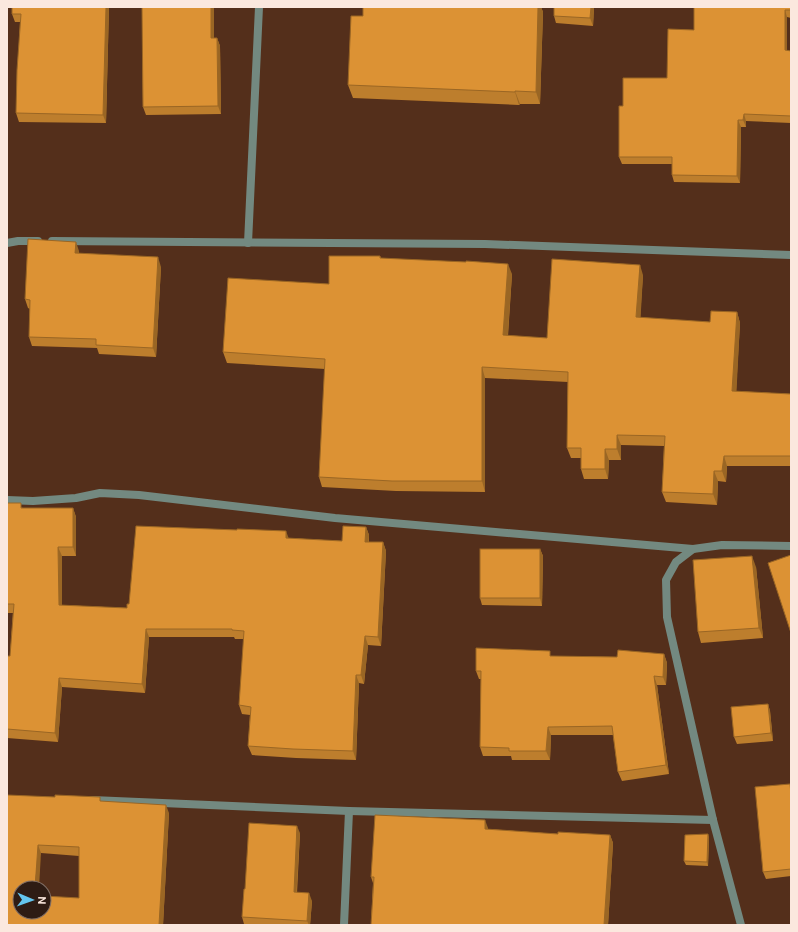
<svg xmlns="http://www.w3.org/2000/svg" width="798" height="932" viewBox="0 0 798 932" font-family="'DM Sans',sans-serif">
<rect width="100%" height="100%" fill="#542f1b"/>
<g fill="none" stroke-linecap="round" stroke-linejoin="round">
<g stroke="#738980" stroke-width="8">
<path d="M52,241L485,244L791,255"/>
<path d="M7,243L18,241H38"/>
<path d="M248,243L259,7"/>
<path d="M7,500L33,501L76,498L100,493L139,495L335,518L693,549"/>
<path d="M92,800L349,811L713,820"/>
<path d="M344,925L349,811"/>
<path d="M741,925L713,820L667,617L666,580L676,562L693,549L722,545L791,546"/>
</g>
</g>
<g fill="#bd7e2d" fill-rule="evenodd">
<path d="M109,7L106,123L19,122L16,113L20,22H15L12,14Z"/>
<path d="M142,7H214V38H217L220,46L221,114L146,115L143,107Z"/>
<path d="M363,7H541L543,12L540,104H520L519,105L353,98L348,85L363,16Z"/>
<path d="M594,7L593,26L556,23L554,16Z"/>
<path d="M791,7V18L787,17V51H791V123L746,121V127H741L740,183L674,182L672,175V164H622L619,157L623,106L667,78L694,30Z"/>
<path d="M79,251V253L161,267L156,357L99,354L97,348L32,346L29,337L30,309L28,308L25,299Z"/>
<path d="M380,256L381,258L512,274L508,336L547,338L643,275L640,318L710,322L737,312L740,323L736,391L791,394V466H727L726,482L718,481L717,505L666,502L662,492L664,446L621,445V460H609L608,479H584L581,469V458H571L567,448L568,382L485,378V492L396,491L322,487L319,477L325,369L227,363L223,352L329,284Z"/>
<path d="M7,503L23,508H73L76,517V556H62V605L127,608L129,604L289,538L342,541L366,527L369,535V542H383L386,551L381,646L368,645L364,684L359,683L356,760L296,758L252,755L248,746L250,715L242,714L239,705L244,639H235L234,637H149L145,693L62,687L58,742L7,738V656H10L13,613H7Z"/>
<path d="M540,549L543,556L542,606L482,605L480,598Z"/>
<path d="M756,567L763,638L701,643L698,632Z"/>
<path d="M664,654L667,663L666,685H657L669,774L622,781L618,772L613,735H551L550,760H512L511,756H483L480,747L481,679H479L476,671L552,656L617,657Z"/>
<path d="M768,704L770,711L773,741L737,744L734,737Z"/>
<path d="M790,784L791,786V876L766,879L763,872Z"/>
<path d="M7,795L101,801L169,813L163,925H7ZM41,853L79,856V898L20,912Z"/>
<path d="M488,828V829L558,834L610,835L613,843L608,925H371L373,883L371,877Z"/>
<path d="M300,833L297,893L312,901L310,925H255L244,924L242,917L245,889Z"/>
<path d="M708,834L709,838L708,866L686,865L684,861Z"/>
</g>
<g fill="#9a6624">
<path d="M106,7H109L106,123L103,115Z"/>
<path d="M211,7H214V46L211,38Z"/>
<path d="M538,7H541L543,12L540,104L536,92Z"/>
<path d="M591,7H594L593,26L590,18Z"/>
<path d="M785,10L787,17V57L785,50Z"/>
<path d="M217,38L220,46L221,114L218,106Z"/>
<path d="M515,91L520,104L519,105L515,92Z"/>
<path d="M744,114L746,121V127L743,120Z"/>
<path d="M738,120L741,127L740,183L737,176Z"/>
<path d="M76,242L79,251L78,262L75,253Z"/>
<path d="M158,257L161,267L156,357L153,348Z"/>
<path d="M508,264L512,274L507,346L503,335Z"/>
<path d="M640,265L643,275L640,328L636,317Z"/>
<path d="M737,312L740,323L736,401L732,391Z"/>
<path d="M482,367L485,378V492L482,481Z"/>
<path d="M617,435L621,445V460L617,449Z"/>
<path d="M605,449L609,460L608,479L605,469Z"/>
<path d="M724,456L727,466L726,482L722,471Z"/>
<path d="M714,471L718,481L717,505L713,494Z"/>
<path d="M73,508L76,517V556L73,547Z"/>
<path d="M366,527L369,535L368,550L365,542Z"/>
<path d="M286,531L289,539L286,538Z"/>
<path d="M383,542L386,551L381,646L378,637Z"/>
<path d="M58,547L62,556V614L59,605Z"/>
<path d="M540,549L543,556L542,606L540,598Z"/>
<path d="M752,556L756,567L763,638L759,628Z"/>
<path d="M146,629L149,637L145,693L142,684Z"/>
<path d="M365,636L368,645L364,684L361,675Z"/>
<path d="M664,654L667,663L666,685L663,677Z"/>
<path d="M356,675L359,683L356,760L353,751Z"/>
<path d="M654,676L657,685L669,774L666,765Z"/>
<path d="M59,678L62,687L58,742L55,733Z"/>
<path d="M768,704L770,711L773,741L771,733Z"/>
<path d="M548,727L551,735L550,760L546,751Z"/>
<path d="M166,805L169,813L163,925H159Z"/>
<path d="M485,820L488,828V837L485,829Z"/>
<path d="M297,826L300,833L296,900L294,892Z"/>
<path d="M708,834L709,838L708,866L707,862Z"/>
<path d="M610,835L613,843L608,925H604Z"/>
<path d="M38,845L41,853L39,888H35Z"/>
<path d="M309,893L312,901L310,925H309L307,921Z"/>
</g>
<g fill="#dc9234" stroke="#9a6624" fill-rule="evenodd">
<path d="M12,7H106L103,115L16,113L17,70L21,14H12Z"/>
<path d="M142,7H211V38H217L218,106L143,107Z"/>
<path d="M363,7H538L536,92L515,91V92L348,85L351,16H363Z"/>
<path d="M554,7H591L590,18L554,16Z"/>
<path d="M694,7H791V10H785V50L791,51V116L744,114L743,120H738L737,176L672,175V157H619V106H623V78H667L668,29L694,30Z"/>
<path d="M28,239L76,242L75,253L158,257L153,348L96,345V339L29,337L30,300L25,299Z"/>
<path d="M329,256H380V258L466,262V261L508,264L503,335L547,338L552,259L640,265L636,317L710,322L711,311L737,312L732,391L791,394V456H724L722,471H714L713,494L662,492L665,436L617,435V449H605V469H581V448H567L568,372L482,367V481H392L319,477L325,359L223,352L228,278L329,284Z"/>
<path d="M7,503H21V508H73V547H58L59,605L127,608V604H129L136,526L237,530V529L286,531V538L342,541L343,526L366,527L365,542H383L378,637L365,636L361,675H356L353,751L293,749L248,746L251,707L239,705L244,631L232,630V629H146L142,684L59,678L55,733L7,729V656H10L14,604H7Z"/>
<rect x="480" y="549" width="60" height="49"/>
<path d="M791,555V633L768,563Z"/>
<path d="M752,556L759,628L698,632L693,560Z"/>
<path d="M476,648L550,651V656L617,657L618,650L664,654L663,677L654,676L666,765L618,772L612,726L548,727L546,751H509V748L480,747L481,671H476Z"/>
<path d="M768,704L771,733L734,737L731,707Z"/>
<path d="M790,784L791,794V869L763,872L755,787Z"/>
<path d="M7,795L55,797V795L100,797V801L166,805L159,925H7ZM38,845L79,847V898L44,896V912H20V888H35Z"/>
<path d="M375,815L485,820V829L558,834V832L610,835L604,925H371L374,877H371Z"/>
<path d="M249,823L297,826L294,892L309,893L307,921L242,917L244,889H245Z"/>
<path d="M708,834L707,862L684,861L685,835Z"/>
</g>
<rect width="798" height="932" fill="none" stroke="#fbe8de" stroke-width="16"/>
<g transform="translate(32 900) rotate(92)"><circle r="19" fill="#2e1c14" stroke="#806e65"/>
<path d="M0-3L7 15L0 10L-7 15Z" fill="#64c5ee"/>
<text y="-6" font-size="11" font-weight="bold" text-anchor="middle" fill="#fbe8de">N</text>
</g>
</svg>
